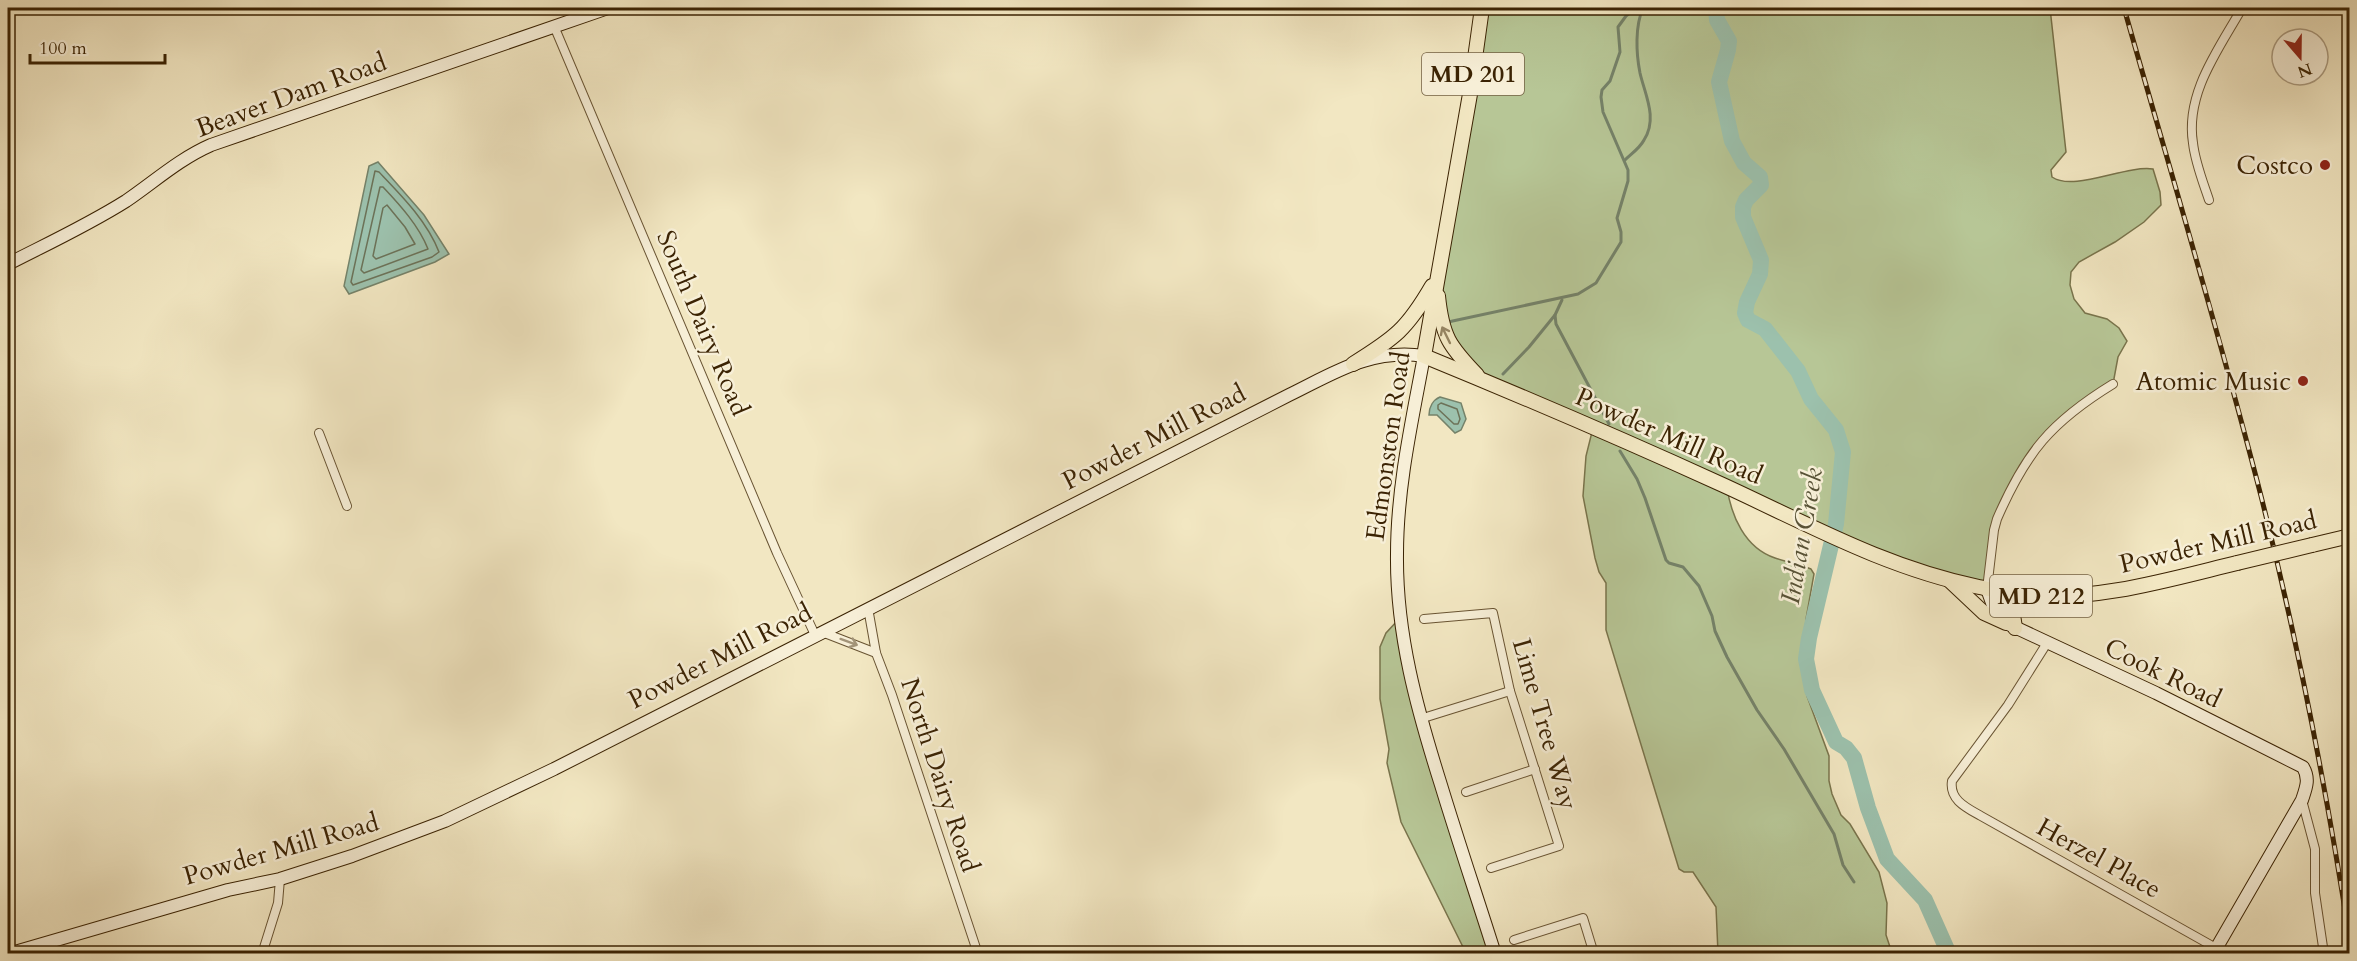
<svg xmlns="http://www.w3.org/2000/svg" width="2357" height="961" viewBox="0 0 2357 961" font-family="Cardo,serif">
<rect width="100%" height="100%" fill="#f2e7c2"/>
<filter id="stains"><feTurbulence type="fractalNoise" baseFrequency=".00333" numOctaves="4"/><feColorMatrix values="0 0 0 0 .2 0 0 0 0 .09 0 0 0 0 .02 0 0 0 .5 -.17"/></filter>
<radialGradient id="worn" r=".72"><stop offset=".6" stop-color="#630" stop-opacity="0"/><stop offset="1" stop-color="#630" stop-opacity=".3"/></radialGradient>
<g fill="#b7c696" stroke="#79744c" stroke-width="1.5">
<path d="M1482,8H2050L2066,152L2051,170L2052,177C2074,192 2125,165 2153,169L2160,192L2161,205L2144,222L2115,242L2079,262L2071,272L2070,285L2074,299L2085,313L2107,319L2119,328L2127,341L2118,357L2113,384L2040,442L1997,519L1987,589L1950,581L1727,487C1731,516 1745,548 1775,558C1787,562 1799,564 1811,569L1814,574L1806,619L1802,670L1807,696L1829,756V781L1832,794L1841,815L1850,824L1879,872L1887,903L1886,935L1892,953H1718L1716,907L1693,872H1684L1679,869L1606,630V583L1599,572L1595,558L1583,496L1586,456L1593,428L1481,379L1451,346L1436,279Z"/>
<path d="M1400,618L1407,666L1495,953H1466L1401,822L1387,763L1389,749L1380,699V647L1386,633Z"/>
</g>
<g fill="#9cc1ad" stroke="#758269" stroke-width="1.5">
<path d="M378,162L424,215L449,254L435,262L349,294L344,286L369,166Z"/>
<path d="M1440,397L1461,403L1466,419L1461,430L1455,433L1437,415H1429C1429,407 1433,400 1440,397Z"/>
</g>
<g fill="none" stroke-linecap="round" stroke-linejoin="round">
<g stroke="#6c7258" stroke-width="1.5">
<path d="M375,171L379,172C401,195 427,221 439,252L432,257L353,285L351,282Z"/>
<path d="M380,187H383C400,205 419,226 428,249L364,273L361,270Z"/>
<path d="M387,205L405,227L415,244L376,259L373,256L383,208Z"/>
<path d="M1441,403L1457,409L1460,419L1458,424H1454L1438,409V405Z"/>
</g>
<g stroke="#758269" stroke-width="3">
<path d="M1625,160C1631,154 1640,148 1644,140C1658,118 1645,95 1640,73C1636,53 1635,26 1643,8"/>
<path d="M1562,300L1555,315L1556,324L1609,424"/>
<path d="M1448,322L1578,294L1596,283L1621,242V232L1617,218L1628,181V170L1603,112L1601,97L1602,90L1610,81L1620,52L1618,27L1626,16L1636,8"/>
<path d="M1503,374L1529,347L1555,315"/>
<path d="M1620,451L1637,479L1645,498L1666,560L1669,563L1683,567L1699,586L1712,616L1715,631L1727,657L1757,710L1784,749L1834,834L1843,865L1854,882"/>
</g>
<path stroke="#9cc1ad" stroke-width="16" d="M1716,8L1717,20L1729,41L1728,50L1719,82L1732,141L1744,163L1760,177L1761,185L1746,200L1743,207V217L1761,260L1760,274L1747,302L1745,313L1748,320L1765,329L1798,371L1811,399L1836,430L1843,452L1836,524L1809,638L1806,659L1812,690L1836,742L1846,748L1854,758L1868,808L1887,859L1925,900L1949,954"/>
<g stroke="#695433" stroke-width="10">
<g id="street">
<path d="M554,26L777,553L815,635"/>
<path d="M2209,200C2203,182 2195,162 2193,143C2185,93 2219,49 2242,8"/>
<path d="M319,433L347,506"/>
<path d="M1987,589L1994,530L1997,519C2026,452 2051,422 2113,384"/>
<path d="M868,608L876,653L892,695L978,954"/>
<path d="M1424,619L1493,613L1510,691L1559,846L1491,868"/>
<path d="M822,632L876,653"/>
<path d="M2047,643L2008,705L1952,781C1949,800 1967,808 1981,816L2216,948"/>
<path d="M1420,719L1510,691"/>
<path d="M1466,792L1535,769"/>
<path d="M2302,800L2315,849V893L2324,954"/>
<path d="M1514,940L1583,918L1594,954"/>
<path d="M262,954L278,903L280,879"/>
</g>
</g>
<g stroke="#3b2303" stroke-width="14">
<g id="secondary">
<path d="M8,264C47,244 88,225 126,201C154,182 179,159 211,145L608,8"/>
<path d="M1987,589L1996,614L2006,623L2156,693L2303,767C2310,779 2306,788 2302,800L2213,954"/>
<path d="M8,954L228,890L280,879L352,856L445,821L554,769L1289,395C1334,373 1371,348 1424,356C1412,421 1397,487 1397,554C1396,634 1417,709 1441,785C1458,841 1477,897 1495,954"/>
</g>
</g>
<g stroke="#3b2303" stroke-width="16">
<g id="primary">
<path d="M1482,8L1470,94L1424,356C1524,397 1624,440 1723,485C1808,524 1886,568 1979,587C1994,590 2008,594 2023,596C2097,601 2167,580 2237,563"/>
<path d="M1438,296C1442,336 1449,346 1477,375"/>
<path d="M1353,364C1395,338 1407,329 1432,286"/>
<path d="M2312,545L2350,536"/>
<path d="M1950,581L1984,613L2006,623"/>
<path d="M2015,628L2012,608L2024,596"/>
</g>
</g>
<use href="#street" stroke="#f7efd7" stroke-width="8"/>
<use href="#secondary" stroke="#f7efd7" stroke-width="12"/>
<use href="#primary" stroke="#f2e7c2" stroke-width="14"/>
<g stroke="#3b2303" stroke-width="5">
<path id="rail" d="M2124,8C2170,170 2219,332 2261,496C2298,643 2327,792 2350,942"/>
</g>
<use href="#rail" stroke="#f7efd7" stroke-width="3" stroke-dasharray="9" stroke-linecap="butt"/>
<g stroke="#3b2303" stroke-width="16" stroke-linecap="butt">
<path id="primary-bridge" d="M2237,563L2312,545"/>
</g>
<use href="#primary-bridge" stroke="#f2e7c2" stroke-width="14"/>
</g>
<defs><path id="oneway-shaft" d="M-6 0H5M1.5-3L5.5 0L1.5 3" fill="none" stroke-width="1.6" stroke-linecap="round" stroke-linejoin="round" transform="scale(1.5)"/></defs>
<use stroke="#968562" href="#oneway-shaft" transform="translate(1446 335) rotate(-116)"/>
<use stroke="#a29378" href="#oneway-shaft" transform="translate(849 642) rotate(20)"/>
<g fill="#8f2418" stroke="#f7efd7" stroke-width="2">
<circle cx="2325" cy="165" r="6"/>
<circle cx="2303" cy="381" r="6"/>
</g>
<g text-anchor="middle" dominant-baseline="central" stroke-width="5" stroke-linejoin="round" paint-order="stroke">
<g fill="#f7efd7" stroke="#736043" stroke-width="1.5">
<rect x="1422" y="53" width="102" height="42" rx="4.5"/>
<rect x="1990" y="575" width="102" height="42" rx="4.5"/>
</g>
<g font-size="24" font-weight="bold" fill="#3b2303">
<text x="1473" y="74">MD 201</text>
<text x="2041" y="596">MD 212</text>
</g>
<g font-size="26" fill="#3b2303" stroke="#f7efd7">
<text transform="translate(291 95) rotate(-20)">Beaver Dam Road</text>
<text transform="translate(703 323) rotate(67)">South Dairy Road</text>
<text transform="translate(1669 436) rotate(24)">Powder Mill Road</text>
<text transform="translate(1154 437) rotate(-27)">Powder Mill Road</text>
<text transform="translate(1388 446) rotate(-82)">Edmonston Road</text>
<text transform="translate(2218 542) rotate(-13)">Powder Mill Road</text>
<text transform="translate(720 656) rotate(-27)">Powder Mill Road</text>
<text transform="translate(2163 673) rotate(26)">Cook Road</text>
<text transform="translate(1545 724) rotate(74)">Lime Tree Way</text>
<text transform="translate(940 775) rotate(72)">North Dairy Road</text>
<text transform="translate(281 849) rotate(-16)">Powder Mill Road</text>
<text transform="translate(2099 858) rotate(29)">Herzel Place</text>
</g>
<g font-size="26" fill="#3b2303" stroke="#f7efd7" text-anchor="end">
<text x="2313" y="165">Costco</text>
<text x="2291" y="381">Atomic Music</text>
</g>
<g font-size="27" font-style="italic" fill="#585236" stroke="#f7efd7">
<text transform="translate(1802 536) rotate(-80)">Indian Creek</text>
</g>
</g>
<rect width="2357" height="961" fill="none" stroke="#f2e7c2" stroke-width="30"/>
<rect x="9" y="9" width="2339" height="943" fill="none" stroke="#3b2303" stroke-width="3"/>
<rect x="15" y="15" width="2327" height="931" fill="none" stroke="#3b2303" stroke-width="1.5"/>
<g transform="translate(2300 57) rotate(160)"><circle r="28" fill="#f7efd7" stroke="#ac9d82" stroke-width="1.5"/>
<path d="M0-4.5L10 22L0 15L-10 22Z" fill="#8f2418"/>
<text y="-9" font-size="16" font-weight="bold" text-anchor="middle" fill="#3b2303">N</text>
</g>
<path d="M30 54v9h135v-9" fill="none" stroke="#3b2303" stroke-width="3"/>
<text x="39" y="54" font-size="18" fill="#3b2303" stroke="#f7efd7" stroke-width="4.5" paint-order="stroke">100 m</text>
<rect width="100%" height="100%" filter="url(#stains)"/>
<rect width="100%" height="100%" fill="url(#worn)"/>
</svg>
